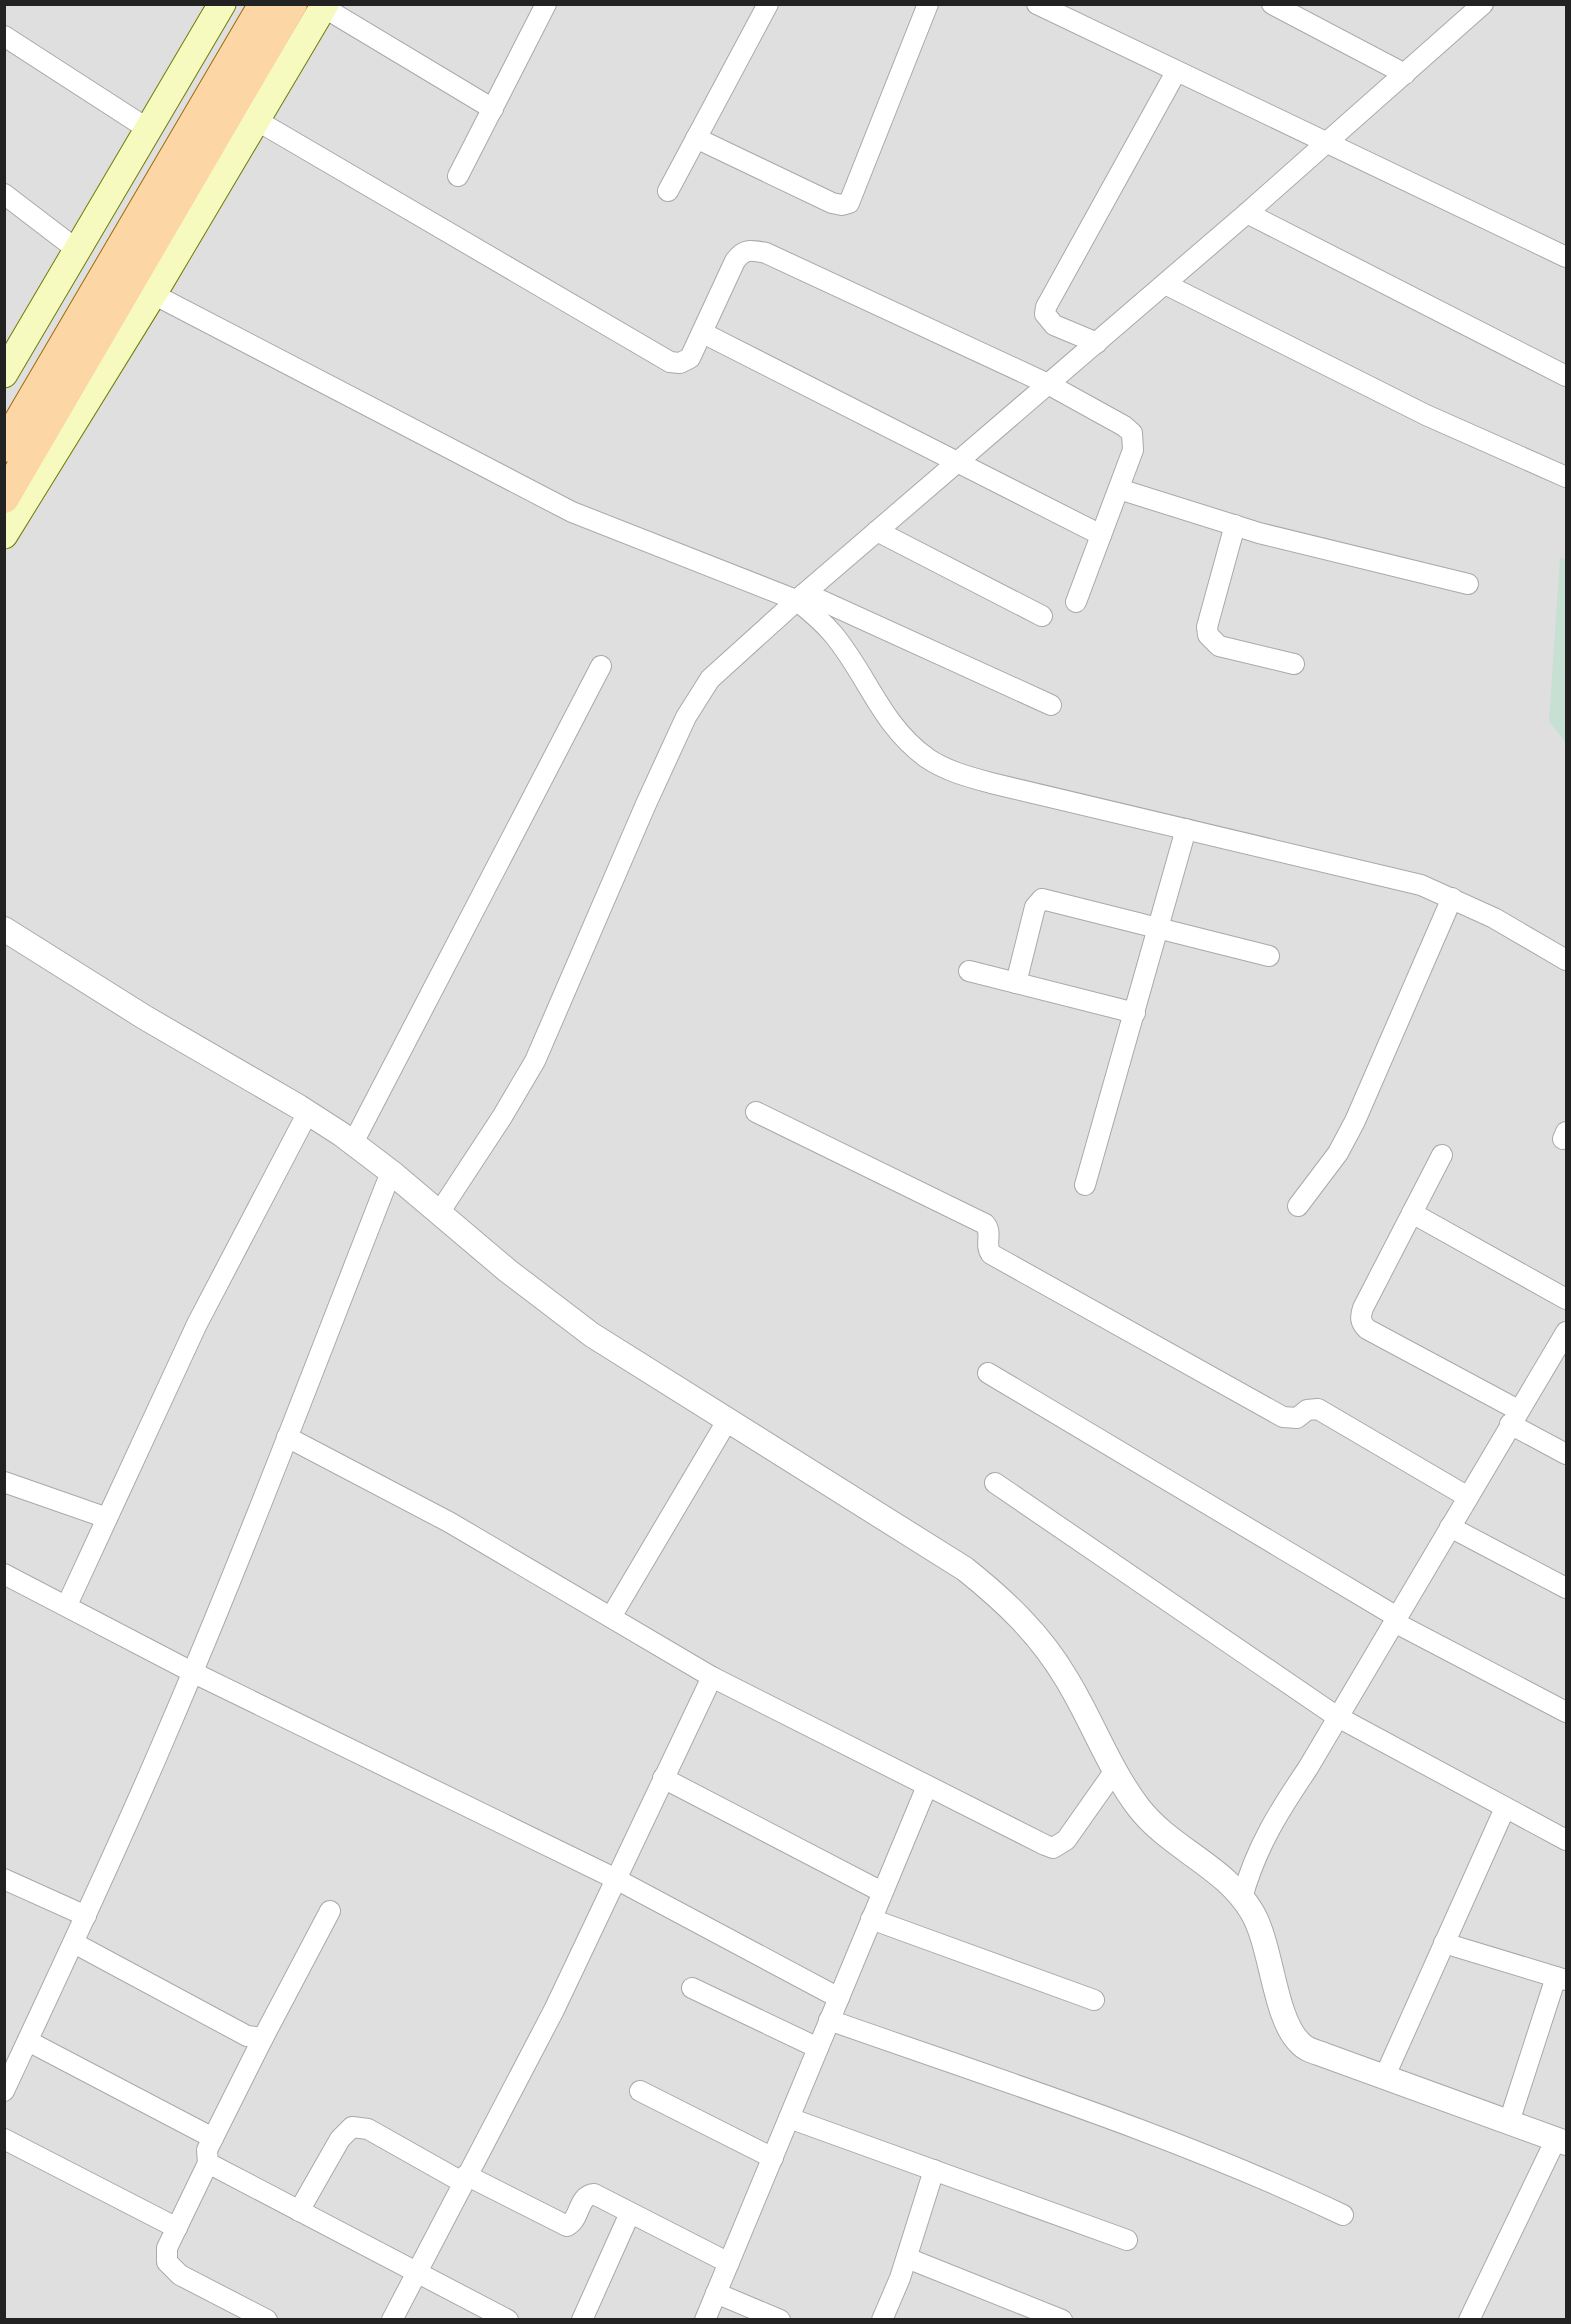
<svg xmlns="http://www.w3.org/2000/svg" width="1571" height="2324" viewBox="0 0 1571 2324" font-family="Karla,sans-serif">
<rect width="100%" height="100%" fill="#f2efe9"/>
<rect fill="#e0dfdf" x="5" y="5" width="1561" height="2314"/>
<path fill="#c6e0d4" d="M1560,557L1566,560V743L1549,721Z"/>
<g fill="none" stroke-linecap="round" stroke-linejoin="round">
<g stroke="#a9a9a9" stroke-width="22">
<g id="minor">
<path d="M1037,4L1566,257"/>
<path d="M1272,4L1405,74"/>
<path d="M323,7L493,109"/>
<path d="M4,36L148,129"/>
<path d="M256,120L670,362L680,363L690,358L735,261C744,248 752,250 766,253L1048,384L1124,426L1132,433L1133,450L1076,602"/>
<path d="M696,138L832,203L842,205L849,203L928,4"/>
<path d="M458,176L546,4"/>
<path d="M668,191L768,4"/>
<path d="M4,194L76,249"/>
<path d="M1247,213L1566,376"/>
<path d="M1165,284L1426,415L1566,477"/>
<path d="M153,294L572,512L796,600C810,611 822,621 833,634C868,676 881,725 927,758C946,771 969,777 991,783L1421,885L1494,918L1566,960"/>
<path d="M703,333L1101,535"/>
<path d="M1097,343L1054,325L1045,314L1046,307L1176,72"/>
<path d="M1119,489L1259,533L1468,584"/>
<path d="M1235,525L1207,627L1208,635L1219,646L1294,664"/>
<path d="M877,531L1042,616"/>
<path d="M805,593L1051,705"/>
<path d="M969,971L1135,1013"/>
<path d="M1016,983L1035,907L1042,899L1269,956"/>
<path d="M756,1112L985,1224C993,1233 984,1244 991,1254L1283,1417L1297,1418L1307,1410L1318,1409L1468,1497"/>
<path d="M1563,1139L1566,1132"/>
<path d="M353,1143L601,666"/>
<path d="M1442,1155L1363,1308C1360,1317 1360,1322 1367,1329L1518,1410"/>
<path d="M1085,1185L1186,829"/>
<path d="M1298,1206L1338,1153L1355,1121L1452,898"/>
<path d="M439,1213L502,1117L535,1061L646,804L686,717L710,679L805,593L1247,213L1483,4"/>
<path d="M1412,1213L1566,1299"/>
<path d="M988,1373L1397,1617"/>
<path d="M1510,1424L1566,1454"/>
<path d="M287,1437L449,1522L712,1677L1045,1845L1053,1848L1066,1840L1116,1769"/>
<path d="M4,1482L107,1518"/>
<path d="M995,1483L1336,1716L1566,1840"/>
<path d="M1450,1527L1566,1588"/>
<path d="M4,1574L192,1672L616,1879L839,1998"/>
<path d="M67,1605L197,1324L308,1112"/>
<path d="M611,1617L727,1421"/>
<path d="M1394,1622L1566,1712"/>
<path d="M663,1778L882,1892"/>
<path d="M4,1879L86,1916"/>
<path d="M1242,1898C1256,1847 1279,1811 1308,1768L1566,1332"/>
<path d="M871,1919L1094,2000"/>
<path d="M74,1943L247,2036L263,2038L330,1911"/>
<path d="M1444,1943L1566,1980"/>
<path d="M692,1988L818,2048"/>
<path d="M829,2020C1002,2081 1177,2136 1343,2215"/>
<path d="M263,2038L207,2150L208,2163L508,2320"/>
<path d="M28,2041L213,2138"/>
<path d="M1384,2078L1505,1808"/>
<path d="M4,2091C59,1973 115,1855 166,1735C246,1549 317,1360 391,1172"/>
<path d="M640,2091L773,2158"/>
<path d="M789,2118L1127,2240"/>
<path d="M1509,2122L1556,1977"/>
<path d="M4,2139L177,2228"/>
<path d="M208,2163L167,2248V2262L180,2275L267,2320"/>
<path d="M466,2175L567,2226C581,2219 577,2196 594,2194L729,2263"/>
<path d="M299,2211L340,2139L352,2127L368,2129L462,2182"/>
<path d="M907,2258L1062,2320"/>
<path d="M716,2293L780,2320"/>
<path d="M392,2320L554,2010L712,1677"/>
<path d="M582,2320L630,2213"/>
<path d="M705,2320L927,1786"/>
<path d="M882,2320L900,2278L934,2170"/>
<path d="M1469,2320L1556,2139"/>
</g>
</g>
<g stroke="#a9a9a9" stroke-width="26">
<path id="tertiary" d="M4,929L144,1017L299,1107L341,1134L391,1172L508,1271L592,1335L965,1569C1005,1601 1040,1634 1066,1678C1092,1720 1109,1769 1139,1808C1171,1849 1226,1867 1252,1912C1272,1945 1274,2019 1300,2043C1306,2050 1316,2052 1324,2055L1566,2143"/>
</g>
<g stroke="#707d05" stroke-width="29">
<g id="secondary">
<path d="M4,374L222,4"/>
<path d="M4,535L153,294L325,4"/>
</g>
</g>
<g stroke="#a06b00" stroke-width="32">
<g id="primary">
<path d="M4,447L264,4"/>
<path d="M4,498L292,4"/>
</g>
</g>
<use href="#minor" stroke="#fff" stroke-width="20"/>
<use href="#tertiary" stroke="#fff" stroke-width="24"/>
<use href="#secondary" stroke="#f7fabf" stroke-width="27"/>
<use href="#primary" stroke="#fcd6a4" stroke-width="30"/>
</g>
<rect width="1571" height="2324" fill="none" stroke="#222222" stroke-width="12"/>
</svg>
